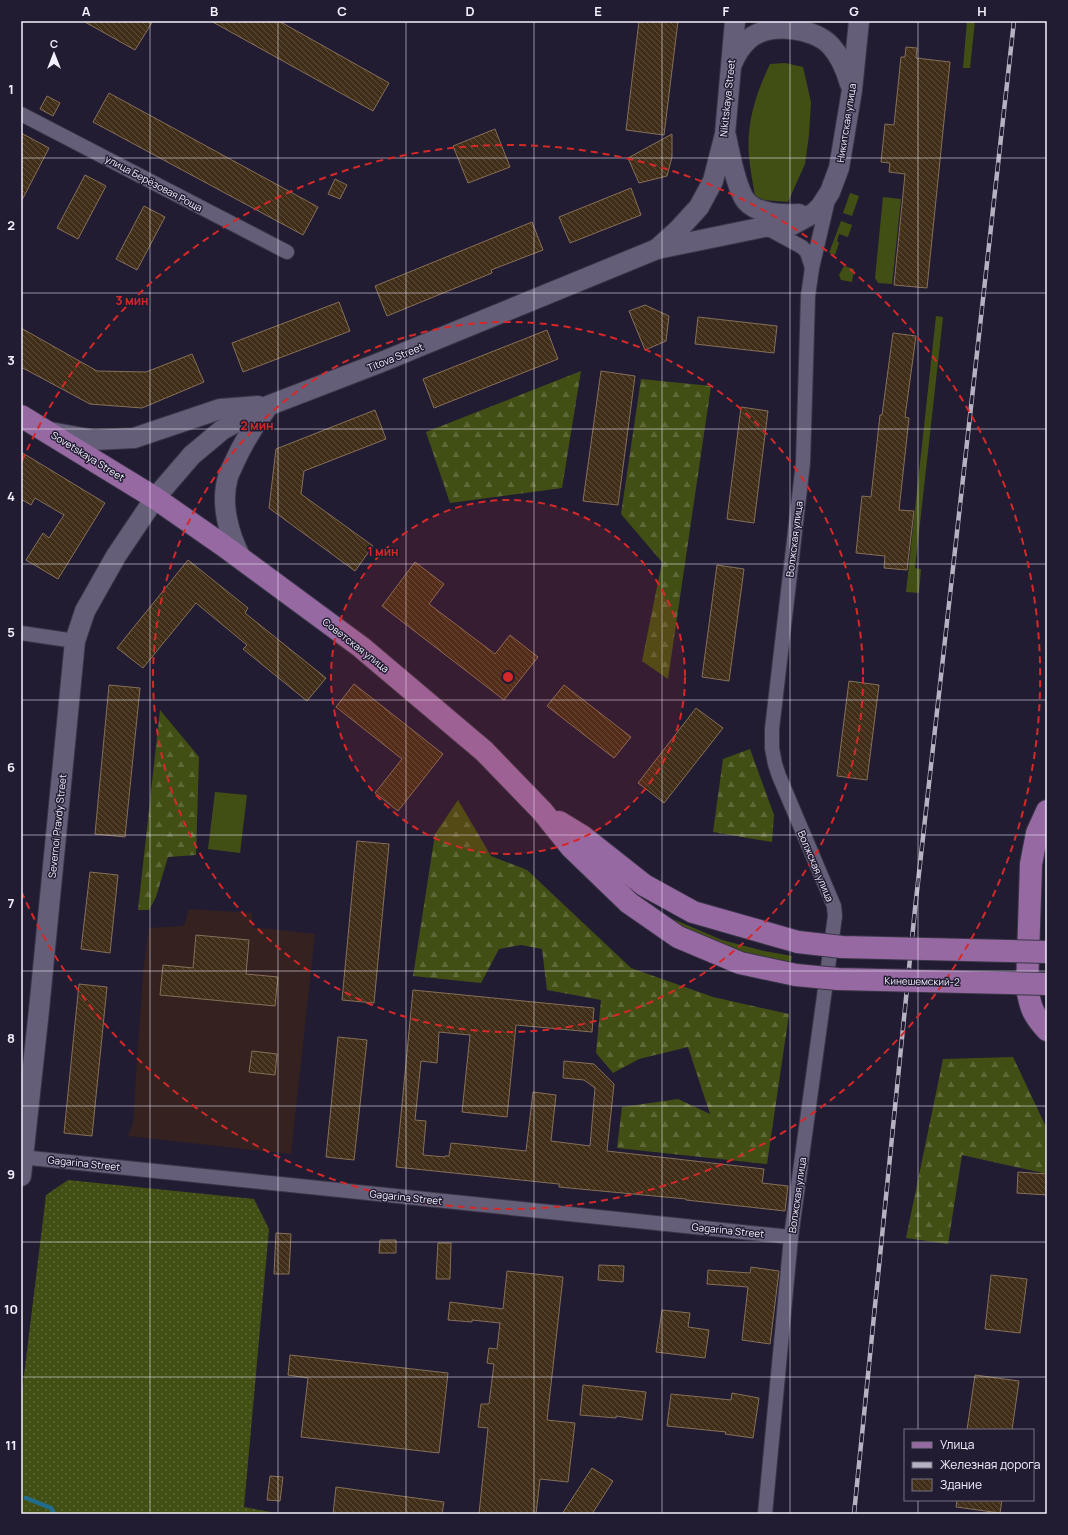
<svg xmlns="http://www.w3.org/2000/svg" width="1068" height="1535" viewBox="0 0 1068 1535" font-family="Manrope,sans-serif">
<defs>
<pattern id="forest-firs" width="22" height="20" patternUnits="userSpaceOnUse"><rect width="22" height="20" fill="#424f14"/><path d="M5 1l3.5 6h-7zM16 11l3.5 6h-7z" fill="#5e6937"/></pattern>
<pattern id="garden-dots" width="8" height="8" patternUnits="userSpaceOnUse"><rect width="8" height="8" fill="#424f14"/><path d="M2 2h.1M6 6h.1" fill="none" stroke="#5e6937" stroke-width="1.8" stroke-linecap="round"/></pattern>
<pattern id="building-back-hatch" width="6" height="6" patternUnits="userSpaceOnUse"><rect width="6" height="6" fill="#412e19"/><path d="M-1 5l2 2M0 0l6 6M5-1l2 2" fill="none" stroke="#5d4d3b"/></pattern>
</defs>
<rect width="100%" height="100%" fill="#221c33"/>
<path fill="#352220" d="M189,909L252,913V927L315,934L291,1154L128,1136L133,1123L143,972L149,928L184,926Z"/>
<g fill="#424f14">
<path d="M967,21H975L970,68H963Z"/>
<path d="M785,63L803,67L811,102L809,135L805,164L788,202L764,200L755,196C753,183 750,170 749,156C746,124 756,93 770,64Z"/>
<path d="M850,193L859,196L852,216L843,213Z"/>
<path d="M883,197L901,199L892,284L878,283L875,278Z"/>
<path d="M841,221L852,225L848,237L839,234L837,241L839,243L835,255L829,253Z"/>
<path d="M844,266L854,269L852,282L841,280L839,275Z"/>
<path d="M936,316L943,317L915,568L921,569L919,593L906,592Z"/>
<path d="M215,792L247,795L240,853L208,849Z"/>
<path d="M666,916L722,940L764,951L792,956L791,962L764,960L719,949L660,919Z"/>
</g>
<g fill="url(#forest-firs)">
<path d="M581,371L562,488L450,503L426,432Z"/>
<path d="M641,379L711,386L668,679L642,661L662,562L621,514Z"/>
<path d="M160,710L199,757L196,855L168,857L156,897L149,910H138Z"/>
<path d="M750,749L774,815L772,842L713,832L723,759Z"/>
<path d="M458,800L491,856L527,870L631,968L713,997L789,1014L767,1164L617,1148L622,1107L678,1099L710,1114L688,1047L639,1059L613,1073L596,1053L601,1000L547,990L542,949L521,945L499,949L481,983L413,976L435,834Z"/>
<path d="M1013,1057L1047,1129V1174L962,1155L948,1244L906,1238L943,1059Z"/>
</g>
<path fill="url(#garden-dots)" d="M68,1180L254,1199L269,1229L244,1507L281,1514H21V1400L46,1195Z"/>
<g fill="none" stroke-linecap="round" stroke-linejoin="round">
<path stroke="#226d8d" stroke-width="4.5" d="M26,1498L51,1508L54,1514"/>
</g>
<g fill="url(#building-back-hatch)" stroke="#856f58">
<path d="M83,21H153L135,50Z"/>
<path d="M211,21H279L389,83L373,111Z"/>
<path d="M639,21H678L664,135L626,130Z"/>
<path d="M906,47L917,48L916,58L950,62L927,288L894,285L905,174L889,172L890,163L881,162L885,124L894,125L901,57H905Z"/>
<path d="M109,93L318,207L303,235L93,122Z"/>
<path d="M47,96L60,103L53,116L40,109Z"/>
<path d="M495,129L510,167L468,183L453,146Z"/>
<path d="M21,133L49,148L21,202Z"/>
<path d="M672,134V157L667,176L639,183L628,158Z"/>
<path d="M85,175L106,186L78,239L57,228Z"/>
<path d="M335,179L347,185L340,199L328,194Z"/>
<path d="M631,188L641,215L570,243L559,217Z"/>
<path d="M144,206L165,217L137,270L116,259Z"/>
<path d="M532,222L543,250L491,270L492,273L387,316L375,286Z"/>
<path d="M339,302L350,331L243,372L232,343Z"/>
<path d="M645,305L669,316L666,341L645,350L629,311Z"/>
<path d="M698,317L777,326L774,353L695,344Z"/>
<path d="M21,328L97,371L146,372L192,354L204,382L142,408L90,404L21,367Z"/>
<path d="M547,330L558,359L434,408L423,379Z"/>
<path d="M893,333L916,336L905,417L909,418L899,510L914,511L907,570L884,568L885,556L856,553L862,496L871,497L880,415H882Z"/>
<path d="M601,371L635,376L618,505L583,501Z"/>
<path d="M741,407L768,411L754,523L727,519Z"/>
<path d="M375,410L386,439L304,471L301,494L373,546L355,571L269,508L276,449Z"/>
<path d="M21,452L105,503L58,579L26,560L43,533L49,538L64,515L35,498L31,505L21,499Z"/>
<path d="M188,560L248,608L245,613L326,678L307,701L243,649L247,645L196,603L143,668L117,648Z"/>
<path d="M415,562L444,584L429,604L495,654L510,635L538,657L504,700L382,606Z"/>
<path d="M717,565L744,569L729,681L702,677Z"/>
<path d="M849,681L879,685L867,780L837,776Z"/>
<path d="M354,684L443,754L398,811L375,793L402,759L336,707Z"/>
<path d="M109,685L140,688L125,837L95,834Z"/>
<path d="M564,685L631,737L614,758L547,706Z"/>
<path d="M696,708L723,728L664,803L638,783Z"/>
<path d="M357,841L389,844L374,1003L342,1000Z"/>
<path d="M90,872L118,875L110,953L81,949Z"/>
<path d="M196,935L249,940L246,974L278,977L275,1006L160,995L163,965L193,968Z"/>
<path d="M79,984L107,987L92,1136L64,1133Z"/>
<path d="M413,990L594,1008L592,1032L516,1025L507,1117L462,1112L470,1035L439,1032L437,1063L421,1061L415,1120L426,1121L423,1155L445,1157V1156H449L451,1143L526,1151L533,1092L556,1095L551,1141L590,1146L595,1088L584,1080L563,1078L564,1061L594,1064L614,1084L607,1151L764,1169L762,1183L788,1186L785,1211L686,1200V1199L559,1187V1184L396,1167Z"/>
<path d="M338,1037L367,1040L354,1160L326,1157Z"/>
<path d="M252,1051L277,1054L275,1075L249,1072Z"/>
<path d="M1018,1172L1047,1174V1195L1017,1193Z"/>
<path d="M276,1233L291,1234L289,1274H274Z"/>
<path d="M380,1240H396V1253H379Z"/>
<path d="M438,1243H451L450,1279H436Z"/>
<path d="M599,1265L624,1266L623,1282L598,1280Z"/>
<path d="M751,1267L779,1271L770,1344L742,1340L748,1287L707,1284L708,1270L750,1273Z"/>
<path d="M507,1271L563,1277L547,1420L575,1423L568,1482L540,1479L536,1514H479L488,1428L478,1427L481,1404H489L494,1364L487,1363L489,1348L497,1349L500,1323L472,1320V1322L448,1320L450,1302L503,1309Z"/>
<path d="M991,1275L1027,1279L1020,1333L985,1329Z"/>
<path d="M662,1310L690,1313L688,1327L709,1330L705,1358L656,1352Z"/>
<path d="M290,1355L448,1373L439,1453L301,1437L308,1378L288,1375Z"/>
<path d="M975,1375L1019,1381L1012,1430H967Z"/>
<path d="M583,1385L646,1392L642,1420L616,1416V1418L580,1415Z"/>
<path d="M732,1393L759,1398L753,1438L725,1434L726,1432L667,1426L671,1394L731,1400Z"/>
<path d="M592,1468L613,1481L592,1514H562Z"/>
<path d="M270,1476L283,1477L280,1501L267,1500Z"/>
<path d="M336,1487L444,1502L442,1514H333Z"/>
<path d="M957,1500H1002L1000,1513L956,1507Z"/>
</g>
<g fill="none" stroke-linecap="round" stroke-linejoin="round">
<g stroke="#3a3547" stroke-width="16">
<g id="street">
<path d="M21,114L287,252"/>
<path d="M765,227L802,247L807,252L812,268"/>
<path d="M21,633L75,641"/>
<path d="M21,1157L791,1237"/>
<path d="M765,1514L791,1237L835,916L834,906L779,776L775,764L772,748V729L803,463L808,296L812,268L828,200"/>
</g>
</g>
<g stroke="#3a3547" stroke-width="22">
<g id="secondary">
<path d="M732,64C736,54 741,46 749,39C769,22 814,27 831,46C841,57 846,70 850,84"/>
<path d="M726,136C729,151 737,190 746,201C757,214 783,215 799,214"/>
<path d="M657,249L678,230L699,207L713,181L725,134L735,21"/>
<path d="M50,432L94,440L134,438L220,409L258,406"/>
<path d="M241,558C229,535 220,504 228,477C229,473 232,468 234,463C243,443 254,425 267,408"/>
<path d="M21,1176L39,1010L75,641L85,611L116,556L155,498L192,455L222,430L252,413L270,405L379,363L657,249L764,227L792,225L814,213L821,206L830,192L839,168L852,90L859,21"/>
</g>
</g>
<g stroke="#3a3547" stroke-width="24">
<g id="primary">
<path d="M21,416L155,498L224,546L361,647L484,751L542,811L571,847L629,903L678,937L740,963L796,975"/>
<path d="M1047,811L1037,833L1031,864L1027,987C1030,1007 1033,1015 1047,1030"/>
<path d="M559,822L582,836L644,885L693,912L798,942"/>
</g>
</g>
<use href="#street" stroke="#655e79" stroke-width="14"/>
<use href="#secondary" stroke="#655e79" stroke-width="20"/>
<use href="#primary" stroke="#9769a3" stroke-width="22"/>
<g stroke="#b6b2c2" stroke-width="4.5">
<path id="rail" d="M854,1514L915,909L1014,21"/>
</g>
<use href="#rail" stroke="#221c33" stroke-width="3" stroke-dasharray="9" stroke-linecap="butt"/>
<g stroke="#3a3547" stroke-width="24" stroke-linecap="butt">
<g id="primary-bridge">
<path d="M798,942L842,947L1047,952"/>
<path d="M796,975L838,979L1047,984"/>
</g>
</g>
<use href="#primary-bridge" stroke="#9769a3" stroke-width="22"/>
</g>
<path fill="none" stroke="#f3f0fd" stroke-width="1" stroke-opacity="0.55" d="M150,21V1514M278,21V1514M406,21V1514M534,21V1514M662,21V1514M790,21V1514M918,21V1430M21,158H1047M21,293H1047M21,429H1047M21,564H1047M21,700H1047M21,835H1047M21,971H1047M21,1106H1047M21,1242H1047M21,1377H1047M918,1500V1514"/>
<circle cx="508" cy="677" r="177" fill="#d62828" fill-opacity=".12"/>
<g fill="none" stroke="#d62828" stroke-width="2" stroke-dasharray="7 5">
<circle cx="508" cy="677" r="177"/>
<circle cx="508" cy="677" r="355"/>
<path d="M22 461A532 532 0 1 1 22 893"/>
</g>
<g text-anchor="middle" dominant-baseline="central" stroke-width="3" stroke-linejoin="round" paint-order="stroke">
<g font-size="10" fill="#f3f0fd" stroke="#221c33">
<text transform="translate(727 98) rotate(-84)">Nikitskaya Street</text>
<text transform="translate(846 123) rotate(-81)">Никитская улица</text>
<text transform="translate(154 183) rotate(28)">улица Берёзовая Роща</text>
<text transform="translate(395 357) rotate(-22)">Titova Street</text>
<text transform="translate(88 456) rotate(32)">Sovetskaya Street</text>
<text transform="translate(794 539) rotate(-83)">Волжская улица</text>
<text transform="translate(356 645) rotate(38)">Советская улица</text>
<text transform="translate(57 826) rotate(-84)">Severnoi Pravdy Street</text>
<text transform="translate(816 866) rotate(67)">Волжская улица</text>
<text transform="translate(922 981) rotate(1)">Кинешемский-2</text>
<text transform="translate(84 1163) rotate(6)">Gagarina Street</text>
<text transform="translate(797 1195) rotate(-82)">Волжская улица</text>
<text transform="translate(406 1197) rotate(6)">Gagarina Street</text>
<text transform="translate(728 1230) rotate(6)">Gagarina Street</text>
</g>
</g>
<circle cx="508" cy="677" r="6" fill="#d62828" stroke="#221c33" stroke-width="2"/>
<g font-size="12" text-anchor="middle" font-weight="bold" fill="#d62828" stroke="#221c33" stroke-width="3" stroke-linejoin="round" paint-order="stroke">
<text x="132" y="305">3 мин</text>
<text x="257" y="430">2 мин</text>
<text x="383" y="556">1 мин</text>
</g>
<rect width="1068" height="1535" fill="none" stroke="#221c33" stroke-width="44"/>
<rect x="904" y="1429" width="130" height="72" fill="#221c33" stroke="#767184"/>
<rect x="912" y="1442" width="20" height="6" fill="#9769a3" stroke="#767184"/>
<text x="940" y="1449" font-size="12" fill="#f3f0fd">Улица</text>
<rect x="912" y="1462" width="20" height="6" fill="#b6b2c2" stroke="#767184"/>
<text x="940" y="1469" font-size="12" fill="#f3f0fd">Железная дорога</text>
<rect x="912" y="1479" width="20" height="12" fill="url(#building-back-hatch)" stroke="#767184"/>
<text x="940" y="1489" font-size="12" fill="#f3f0fd">Здание</text>
<g transform="translate(54 54)" stroke="#221c33" stroke-width="3" paint-order="stroke">
<path d="M0-3L7 15L0 10L-7 15Z" fill="#f3f0fd"/>
<text y="-6" font-size="11" font-weight="bold" text-anchor="middle" fill="#f3f0fd">С</text>
</g>
<rect x="22" y="22" width="1024" height="1491" fill="none" stroke="#f3f0fd" stroke-width="1.5"/>
<g font-size="13" text-anchor="middle" font-weight="bold" fill="#f3f0fd">
<text x="86" y="16">A</text>
<text x="214" y="16">B</text>
<text x="342" y="16">C</text>
<text x="470" y="16">D</text>
<text x="598" y="16">E</text>
<text x="726" y="16">F</text>
<text x="854" y="16">G</text>
<text x="982" y="16">H</text>
<text x="11" y="94">1</text>
<text x="11" y="230">2</text>
<text x="11" y="365">3</text>
<text x="11" y="501">4</text>
<text x="11" y="637">5</text>
<text x="11" y="772">6</text>
<text x="11" y="908">7</text>
<text x="11" y="1043">8</text>
<text x="11" y="1179">9</text>
<text x="11" y="1314">10</text>
<text x="11" y="1450">11</text>
</g>
</svg>
